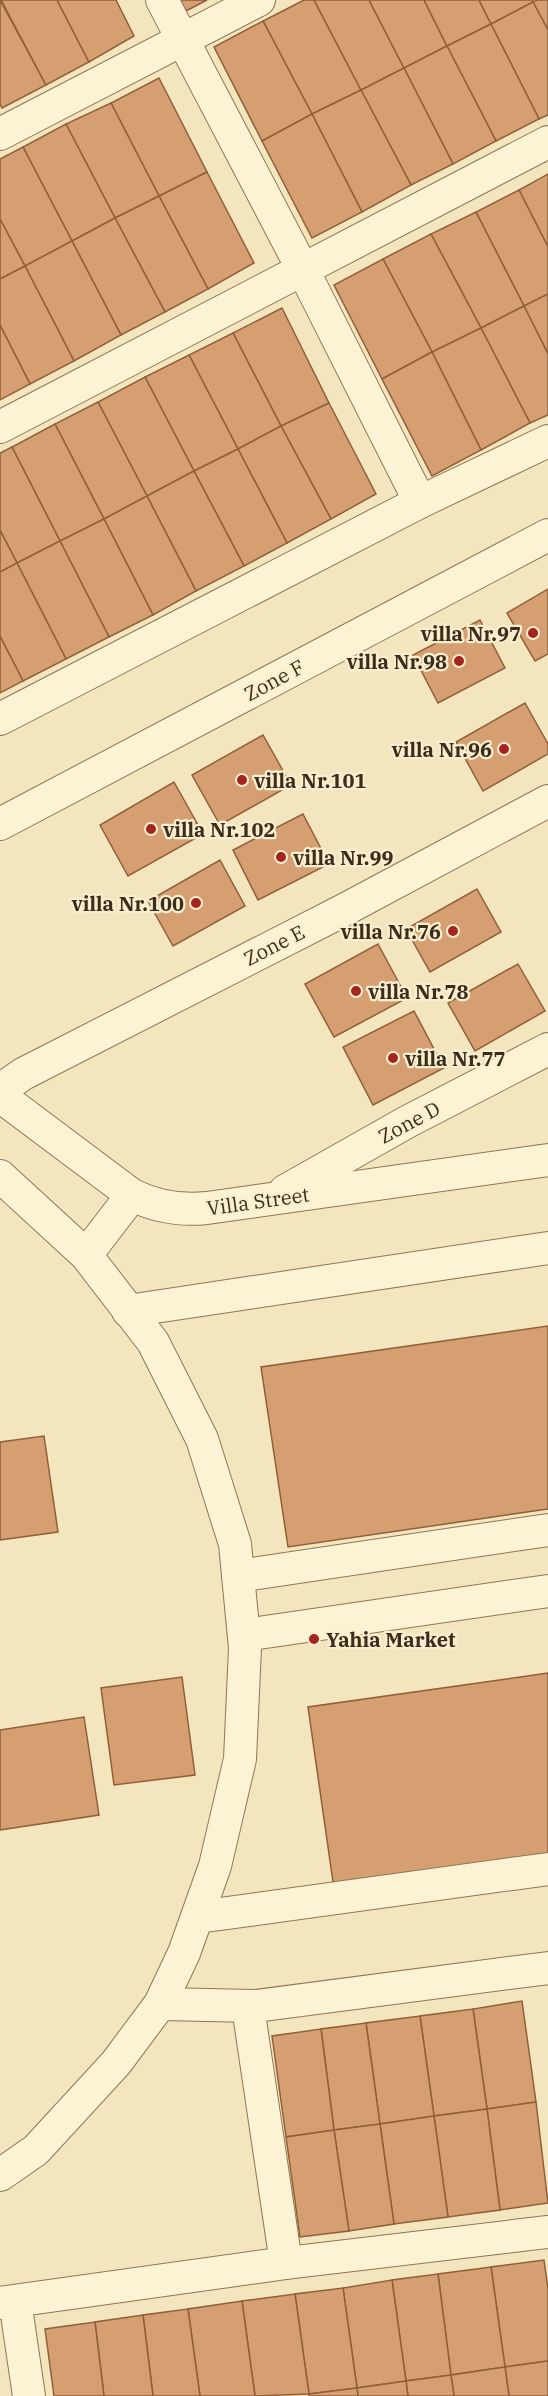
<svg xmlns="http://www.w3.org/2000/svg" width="548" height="2396" viewBox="0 0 548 2396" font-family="'IBM Plex Serif',serif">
<rect width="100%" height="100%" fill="#f3e6bf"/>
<g fill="#d59f71" stroke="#905f38" stroke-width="1.5">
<path d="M0,0L46,85L2,108L0,104Z"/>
<path d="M1,0H57L89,62L46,85Z"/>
<path d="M57,0H116L134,36L89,62Z"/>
<path d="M180,0H207L186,11Z"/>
<path d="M304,0H314L361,90L312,114L263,21Z"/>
<path d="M314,0H369L404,68L361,90Z"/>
<path d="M369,0H424L447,46L404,68Z"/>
<path d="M424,0H479L491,24L447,46Z"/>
<path d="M479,0H533V2L491,24Z"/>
<path d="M537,0H548V30L533,2Z"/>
<path d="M533,2L548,30V115L539,119L491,24Z"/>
<path d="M263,21L312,114L262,141L214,47Z"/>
<path d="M491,24L539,119L496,141L447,46Z"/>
<path d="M447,46L496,141L453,164L404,68Z"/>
<path d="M404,68L453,164L411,185L361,90Z"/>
<path d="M159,78L207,172L159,196L111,103Z"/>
<path d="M361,90L411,185L362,212L312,114Z"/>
<path d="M111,103L159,196L115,218L66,124Z"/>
<path d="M312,114L362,212L312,238L262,141Z"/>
<path d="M66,124L115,218L72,241L23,147Z"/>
<path d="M23,147L72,241L25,266L0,219V159Z"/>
<path d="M207,172L254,263L208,289L159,196Z"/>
<path d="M548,174V247L519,190Z"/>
<path d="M519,190L548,247V294L524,306L476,212Z"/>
<path d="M159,196L208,289L165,312L115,218Z"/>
<path d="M476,212L524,306L481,328L431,234Z"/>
<path d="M115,218L165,312L121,335L72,241Z"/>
<path d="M0,219L25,266L0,279Z"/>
<path d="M431,234L481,328L432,352L383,259Z"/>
<path d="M72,241L121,335L74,361L25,266Z"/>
<path d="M383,259L432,352L382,379L334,285Z"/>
<path d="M25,266L74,361L30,384L0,325V279Z"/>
<path d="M548,294V354L524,306Z"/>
<path d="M524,306L548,354V415L530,423L481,328Z"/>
<path d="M282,308L329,403L281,426L233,333Z"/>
<path d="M0,325L30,384L0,400Z"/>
<path d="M481,328L530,423L481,450L432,352Z"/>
<path d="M233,333L281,426L238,449L189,355Z"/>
<path d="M432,352L481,450L432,476L382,379Z"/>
<path d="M189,355L238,449L194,471L145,377Z"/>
<path d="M145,377L194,471L147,496L98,402Z"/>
<path d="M98,402L147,496L104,519L55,424Z"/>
<path d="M329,403L376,494L331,519L281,426Z"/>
<path d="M55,424L104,519L60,541L12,447Z"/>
<path d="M281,426L331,519L287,543L238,449Z"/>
<path d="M12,447L60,541L17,563L0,530V453Z"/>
<path d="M238,449L287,543L244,566L194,471Z"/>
<path d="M194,471L244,566L196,591L147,496Z"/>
<path d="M147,496L196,591L153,615L104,519Z"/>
<path d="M104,519L153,615L109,637L60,541Z"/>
<path d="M0,530L17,563L0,572Z"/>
<path d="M60,541L109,637L66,659L17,563Z"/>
<path d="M17,563L66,659L23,681L0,636V572Z"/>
<path d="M548,589V654L535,661L507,613Z"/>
<path d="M480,620L505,668L438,703L413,655Z"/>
<path d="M0,636L23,681L0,693Z"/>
<path d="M525,703L548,744V754L483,791L456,742Z"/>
<path d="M263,735L291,785L220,825L192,775Z"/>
<path d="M174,782L203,834L128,876L100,825Z"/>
<path d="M303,814L329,864L258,900L233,850Z"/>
<path d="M220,860L245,906L173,946L148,901Z"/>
<path d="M477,889L501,932L430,972L406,929Z"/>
<path d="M378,944L407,998L334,1037L305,984Z"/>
<path d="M518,964L545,1011L475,1051L448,1003Z"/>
<path d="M414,1011L444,1068L373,1105L343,1047Z"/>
<path d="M548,1326V1509L288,1547L261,1367Z"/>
<path d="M44,1436L58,1532L0,1540V1442Z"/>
<path d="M548,1673V1858L334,1889L308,1707Z"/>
<path d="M182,1677L195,1775L114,1785L101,1688Z"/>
<path d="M84,1717L99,1815L0,1830V1730Z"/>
<path d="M522,2001L536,2102L487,2109L473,2009Z"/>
<path d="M473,2009L487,2109L434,2116L420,2016Z"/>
<path d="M420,2016L434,2116L380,2124L366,2023Z"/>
<path d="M366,2023L380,2124L334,2130L321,2029Z"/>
<path d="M321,2029L334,2130L286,2137L272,2036Z"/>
<path d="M536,2102L548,2203L500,2210L487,2109Z"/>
<path d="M487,2109L500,2210L448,2217L434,2116Z"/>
<path d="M434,2116L448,2217L394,2224L380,2124Z"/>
<path d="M380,2124L394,2224L349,2231L334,2130Z"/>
<path d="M334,2130L349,2231L300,2237L286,2137Z"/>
<path d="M544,2260L548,2289V2361L505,2367L491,2267Z"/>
<path d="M491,2267L505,2367L451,2375L438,2274Z"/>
<path d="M438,2274L451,2375L406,2381L392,2280Z"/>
<path d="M392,2280L406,2381L357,2388L343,2288Z"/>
<path d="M343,2288L357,2388L309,2394L295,2294Z"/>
<path d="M295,2294L309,2394L255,2396L242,2301Z"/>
<path d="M242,2301L255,2396H200L188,2309Z"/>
<path d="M188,2309L200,2396H153L143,2315Z"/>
<path d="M143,2315L153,2396H104L95,2322Z"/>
<path d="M95,2322L104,2396H54L45,2329Z"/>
<path d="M548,2361V2396H509L505,2367Z"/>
<path d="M505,2367L509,2396H454L451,2375Z"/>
<path d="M451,2375L454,2396H408L406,2381Z"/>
<path d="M406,2381L408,2396H358L357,2388Z"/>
<path d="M357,2388L358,2396H309V2394Z"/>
</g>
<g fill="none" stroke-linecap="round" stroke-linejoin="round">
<g stroke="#8e7655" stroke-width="34">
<g id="street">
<path d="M162,0L303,270L420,502"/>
<path d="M0,134L259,0"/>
<path d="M0,427L548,142"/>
<path d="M0,719L420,502L548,441"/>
<path d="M0,824L548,535"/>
<path d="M0,1090L23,1074L344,910L548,801"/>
<path d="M0,1096L132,1195C157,1207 180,1211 207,1208L548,1160"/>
<path d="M0,1176L86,1255L153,1342L202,1439L235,1544L245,1648L240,1759L215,1866L184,1953L160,2004L116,2063L36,2150L0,2175"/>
<path d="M285,1191L407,1122L548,1049"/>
<path d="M86,1255L132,1195"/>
<path d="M128,1311L548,1248"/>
<path d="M238,1576L548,1530"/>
<path d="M244,1635L548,1591"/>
<path d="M198,1917L548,1869"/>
<path d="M160,2004L256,2006L548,1968"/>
<path d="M248,2007L286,2263"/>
<path d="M15,2301L29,2396"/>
<path d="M0,2303L286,2263L548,2232"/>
</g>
</g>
<use href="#street" stroke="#fcf2d4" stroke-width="32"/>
</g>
<g fill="#a4241e" stroke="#f9efd0" stroke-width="2">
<circle cx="533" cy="633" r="6"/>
<circle cx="459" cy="661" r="6"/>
<circle cx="504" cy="749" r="6"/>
<circle cx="242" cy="780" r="6"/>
<circle cx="151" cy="829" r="6"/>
<circle cx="281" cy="857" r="6"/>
<circle cx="196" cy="903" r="6"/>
<circle cx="453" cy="931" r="6"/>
<circle cx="356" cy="991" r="6"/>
<circle cx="393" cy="1058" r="6"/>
<circle cx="314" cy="1639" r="6"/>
</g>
<g text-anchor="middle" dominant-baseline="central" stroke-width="4.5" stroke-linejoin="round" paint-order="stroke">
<g font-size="20" font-weight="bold" fill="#3c2d1b" stroke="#f9efd0" text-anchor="start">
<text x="521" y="633" text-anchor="end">villa Nr.97</text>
<text x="447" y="661" text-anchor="end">villa Nr.98</text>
<text x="492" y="749" text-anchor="end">villa Nr.96</text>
<text x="254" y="780">villa Nr.101</text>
<text x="163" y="829">villa Nr.102</text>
<text x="293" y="857">villa Nr.99</text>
<text x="184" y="903" text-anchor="end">villa Nr.100</text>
<text x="441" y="931" text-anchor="end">villa Nr.76</text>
<text x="368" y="991">villa Nr.78</text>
<text x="405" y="1058">villa Nr.77</text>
<text x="326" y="1639">Yahia Market</text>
</g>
<g font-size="20" fill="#3c2d1b" stroke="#f9efd0">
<text transform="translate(274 680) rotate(-28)">Zone F</text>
<text transform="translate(274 945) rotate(-27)">Zone E</text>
<text transform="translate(409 1122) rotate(-28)">Zone D</text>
<text transform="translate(258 1201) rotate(-8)">Villa Street</text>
</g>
</g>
</svg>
